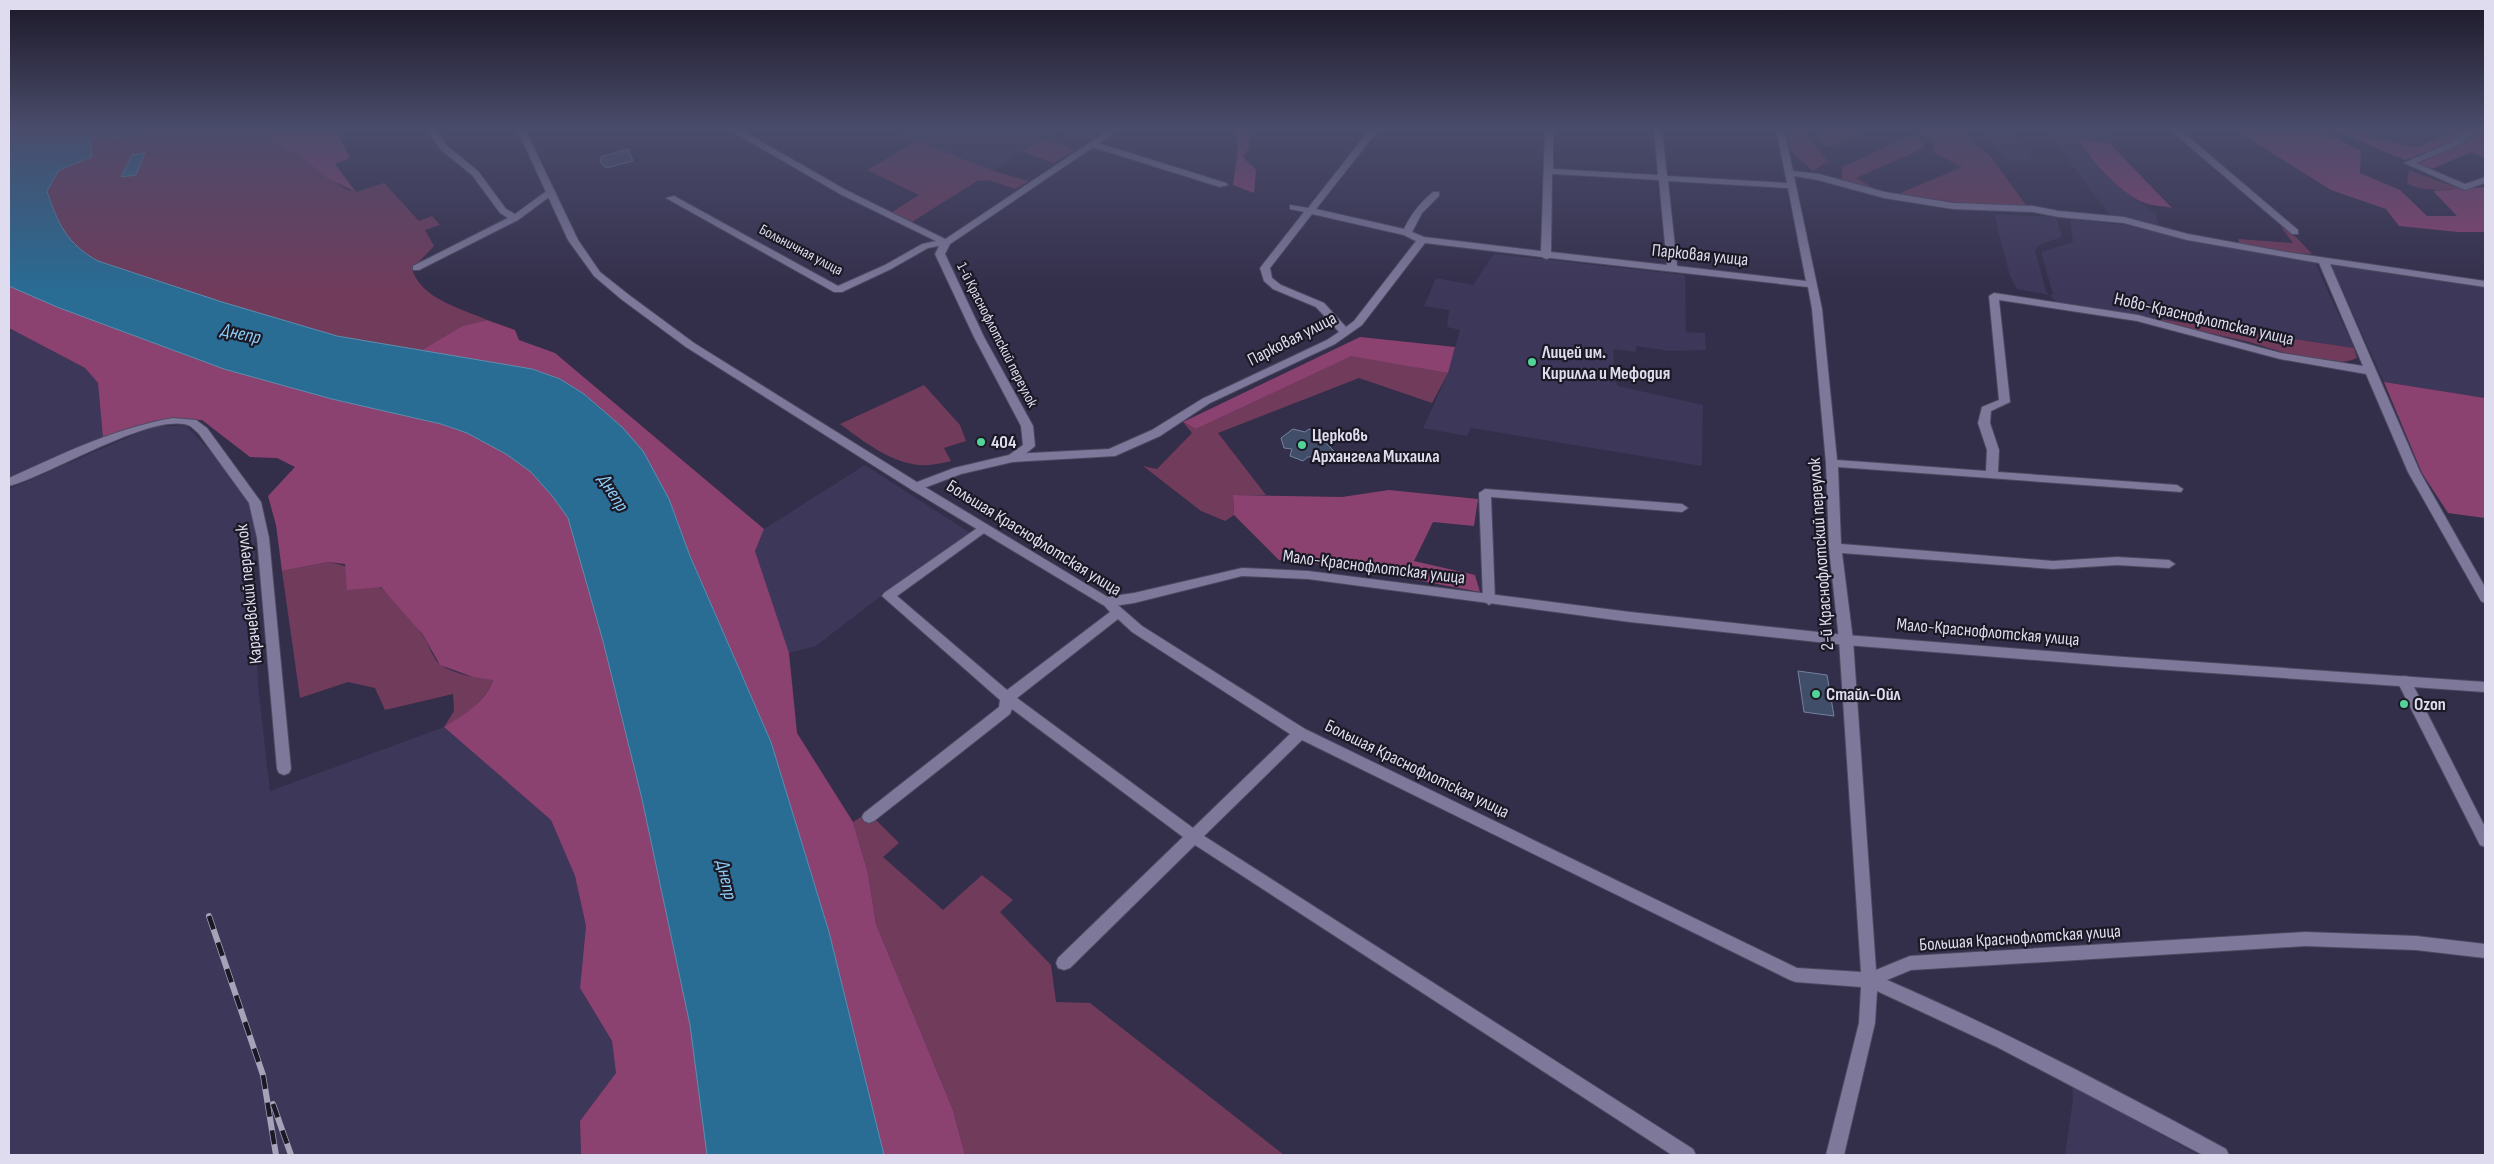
<svg xmlns="http://www.w3.org/2000/svg" width="2494" height="1164" viewBox="0 0 2494 1164" font-family="'Sofia Sans Condensed',sans-serif">
<rect width="100%" height="100%" fill="#332e4a"/>
<g fill="#3d3759">
<path d="M887,129H1105L1087,143L1060,133L1052,138L1047,136L991,171Z"/>
<path d="M1977,129H2094L2099,132L2114,133L2117,139L2110,144L2079,139L2085,151L2124,191L2156,214L2159,228L2111,217L2049,134L2012,131L2035,161L2009,162Z"/>
<path d="M2341,129H2448L2443,136L2416,148Z"/>
<path d="M1994,214L2056,217L2062,237L2039,245L2035,251L2046,291L2049,295L2053,294L2041,252L2073,242L2070,219L2133,226L2196,242L2315,263L2354,348L2058,303L2049,295L2017,289L2010,276Z"/>
<path d="M1494,254L1685,275L1686,332L1705,333L1706,350L1669,351L1636,346V352L1613,349L1615,381L1618,386L1703,405L1702,466L1471,428L1467,436L1423,428L1448,373L1460,330L1447,327L1449,310L1424,306L1436,278L1473,285Z"/>
<path d="M2330,263L2485,286V398L2384,382Z"/>
<path d="M9,328L85,368L98,383L103,438L9,477Z"/>
<path d="M186,425L253,498L257,513L254,579L258,685L270,791L444,727L551,820L575,876L586,926L580,988L612,1041L616,1073L580,1121L581,1155H9V489L152,427Z"/>
<path d="M865,465L972,534L877,599L816,646L789,653L755,551L764,529Z"/>
<path d="M2072,1085L2198,1155H2065L2073,1099Z"/>
</g>
<g fill="#713b5c">
<path d="M147,129H277L270,140L302,158L328,179L348,190L356,192L384,183L419,221L432,216L440,225L425,230L434,246L412,269C421,299 461,308 487,320L462,326L420,351L337,336L222,302L98,261C65,243 60,225 47,191L59,170L92,157L90,139L103,135L119,137Z"/>
<path d="M1787,129H1801L1828,161L1813,171L1790,150Z"/>
<path d="M1834,129H1872L1830,147L1819,142L1816,137Z"/>
<path d="M1924,129H1958L1990,156L2026,205L1962,203L1898,194L1962,167L1933,152L1935,143L1919,132Z"/>
<path d="M1913,135L1924,143V148L1856,178L1884,194L1853,185L1842,179V167Z"/>
<path d="M1043,138L1075,150L1054,163L1022,152Z"/>
<path d="M916,141L1000,173L1029,181L1015,189L989,180L977,181L912,222L892,212L919,195L867,170Z"/>
<path d="M2409,170L2461,189C2445,190 2420,192 2407,183Z"/>
<path d="M2281,227L2296,237L2312,254L2290,253L2239,243L2238,239L2293,243Z"/>
<path d="M2153,318L2354,348L2357,358C2328,371 2279,350 2249,342C2221,335 2193,330 2166,324Z"/>
<path d="M1351,355L1448,373L1432,403L1359,378L1218,433L1266,495H1233L1234,515L1225,521L1201,511L1143,466L1157,469L1192,433L1183,422L1196,429Z"/>
<path d="M924,385L960,425L966,441L944,448L951,461C942,463 930,466 920,465C891,463 863,441 840,424Z"/>
<path d="M328,562C368,568 401,603 423,636C429,644 433,660 441,665C456,675 477,678 493,679C486,702 464,715 444,727L454,711L453,694L385,710L375,688L348,682L300,698L282,571Z"/>
<path d="M864,815L874,818L899,843L883,857L943,910L982,875L1013,900L1000,912L1051,965L1056,1002L1090,1003L1284,1155H965L953,1110L876,924L868,873L853,822Z"/>
</g>
<g fill="#8c4270">
<path d="M277,129H335L350,158L335,164L356,192L328,179L302,158L270,140Z"/>
<path d="M1237,129H1249V148L1243,157L1256,170L1254,193L1233,185L1238,149Z"/>
<path d="M2234,129H2318L2361,151L2360,173L2400,190L2427,216H2457L2433,191L2485,187V232H2458L2399,226L2386,209L2331,190Z"/>
<path d="M2331,129H2341L2416,148L2443,136L2448,129H2464L2458,140L2405,160Z"/>
<path d="M2473,129H2483L2485,158L2472,152L2431,169L2417,163L2465,143Z"/>
<path d="M2079,139L2110,144L2172,208C2163,206 2153,206 2145,203C2123,196 2089,159 2079,139Z"/>
<path d="M9,286L57,307L224,369L332,399L441,424L467,433L506,454L531,472L553,497L568,518L603,641L642,799L690,1025L707,1155H581L580,1121L616,1073L612,1041L580,988L586,926L575,876L551,820L444,727C463,715 486,702 493,680L473,677L440,665L423,635L381,587L347,590L345,564L328,562L282,571L276,525L268,496L295,467L277,458L250,457L202,420L168,419L103,438L98,383L85,368L9,328Z"/>
<path d="M487,320L515,330L519,340L555,353L764,529L755,551L789,653L797,733L853,822L868,873L876,924L953,1110L965,1155H884L829,932L771,742L690,556L669,499L622,427L584,394L560,379L532,369L420,351L462,326Z"/>
<path d="M1360,337L1455,347L1448,373L1351,356L1196,429L1183,422Z"/>
<path d="M2384,382L2485,398V518L2448,513L2422,473Z"/>
<path d="M1389,490L1478,499L1474,526L1433,522L1414,561L1475,575L1480,592L1352,568L1279,560L1234,515L1233,495L1342,497Z"/>
</g>
<g fill="#296c94" stroke="#5f8eaf">
<path d="M9,129H147L119,137L103,135L90,139L92,157L59,170L47,191C58,224 67,244 98,261L222,302L337,336L532,369L560,379L584,394L622,427L643,451L669,499L690,556L771,742L829,932L884,1155H707L690,1025L642,799L603,641L568,518L553,497L531,472L506,454L467,433L441,424L332,399L224,369L57,307L9,286Z"/>
<path d="M145,153L136,175L121,177L132,155Z"/>
</g>
<g fill="#414e69" stroke="#7382a0">
<path d="M628,149L633,161L606,168L600,162L601,157Z"/>
<path d="M1293,429L1305,432L1309,429L1322,434L1321,437L1326,443L1334,451L1324,456L1308,457L1303,461L1290,456L1292,449L1284,448L1281,438Z"/>
<path d="M1798,671L1827,675L1834,716L1804,712Z"/>
</g>
<g fill="none" stroke-linecap="round" stroke-linejoin="round">
<g stroke="#4e4961" stroke-width="2">
<g id="minor">
<path d="M427,129H435L447,146L478,171L506,209L515,214L548,190L556,192L518,220L419,270H413V266L508,218L500,213L472,175L441,150Z"/>
<path d="M728,129H739L846,190L951,242L949,244L928,248L891,269L842,292H834L666,198L674,196L838,286L885,265L922,244L936,241L840,194Z"/>
<path d="M1370,129H1379L1316,209L1404,229C1411,214 1420,203 1433,192H1439V196L1422,213L1412,232L1424,237L1541,251L1545,129H1553V169L1658,175L1654,129H1662L1667,176L1787,183L1776,129H1784L1793,171L1819,174L1885,192L1953,203L2033,206L2059,211L2124,217L2188,234L2286,252L2485,281V287L2330,264L2420,472L2485,587V603L2481,601L2408,472L2366,374L2280,359L2137,321L1999,300L2010,402L1991,411L1990,423L1999,450L1998,472L2177,485L2183,489L2181,492L1838,467L1841,544L2053,561L2117,557L2169,560L2175,564L2169,568L2117,565L2053,569L1842,553L1853,640L1876,970L1910,956L2305,932L2416,936L2485,944V958L2416,950L2305,946L1911,970L1887,980C2003,1030 2115,1089 2226,1149L2229,1155H2203L1997,1047L1877,991L1875,1023L1844,1155H1826L1859,1023L1861,987L1796,982L1790,980L1302,740L1204,836L1693,1149L1696,1155H1672L1195,845L1070,968L1064,970L1058,968L1056,963L1058,958L1183,837L1012,709L1010,714L874,821L869,823L864,821L862,817L864,813L999,707L1000,700L882,596L884,593L983,524L987,525L989,528L987,531L897,596L1007,690L1110,612L1101,602L1107,597L1111,599L1142,626L1305,729L1797,968L1861,972L1839,640L1829,548L1826,463L1812,309L1808,287L1550,258L1546,259L1542,257L1425,243L1362,325L1335,344L1210,403L1160,436L1115,456L1013,462L1007,458L1013,454L1109,449L1152,430L1202,399L1327,340L1339,332L1316,307L1273,289L1264,281L1260,268L1304,212L1290,209V205L1308,208ZM1552,174L1659,180L1667,265L1551,252ZM1794,176L1818,180L1884,198L1953,209L2033,212L2059,217L2124,223L2187,240L2319,263L2363,366L2281,353L2138,315L1994,293L1989,296L1999,400L1982,407L1978,423L1987,450L1986,471L1837,460L1822,309ZM1668,181L1788,188L1806,281L1677,266ZM1312,214L1404,235L1416,241L1354,321L1346,327L1324,303L1281,285L1272,278L1270,268ZM1118,619L1132,632L1290,734L1193,828L1017,698Z"/>
<path d="M2169,129H2179L2298,230V234H2292Z"/>
<path d="M2464,129H2472L2464,143L2416,163L2465,184L2485,177V183L2465,190L2404,163L2458,139Z"/>
<path d="M1095,142L1226,183L1228,185L1220,187L1092,147L1091,145Z"/>
<path d="M173,418L196,420L207,428L261,502L269,538L291,769L289,773L284,775L279,773L277,769L257,538L249,503L199,434C196,431 193,428 190,426C155,410 47,477 9,486V478C62,454 115,428 173,418Z"/>
<path d="M1485,489L1682,504L1688,508L1682,512L1491,497L1495,600L1489,605L1483,600L1479,493Z"/>
<path d="M2404,676L2409,677L2411,681L2485,827V847L2480,845L2397,681L2399,677Z"/>
</g>
</g>
<g stroke="#4e4961" stroke-width="2">
<g id="tertiary">
<path d="M1110,129H1120L950,244L945,254L984,337L1033,426L1035,446L1017,461L961,474L916,491L912,490L910,487L912,484L954,468L1009,455L1023,445L1021,426L974,337L935,254L941,242Z"/>
<path d="M1242,568L1308,571L1630,612L1846,635L2110,656L2485,682V692L2110,666L1846,645L1630,622L1308,579L1242,576L1134,603L1107,607L1101,602L1107,597L1134,593Z"/>
</g>
</g>
<g stroke="#4e4961" stroke-width="2">
<path id="secondary" d="M517,129H525L578,240L600,272L629,295L694,343L920,484L1111,599L1113,602L1111,605H1103L912,490L686,347L621,299L594,276L568,240Z"/>
</g>
<use href="#minor" fill="#7e799a" fill-rule="evenodd"/>
<use href="#tertiary" fill="#7e799a" fill-rule="evenodd"/>
<use href="#secondary" fill="#7e799a" fill-rule="evenodd"/>
<g stroke="#a6a3b9" stroke-width="6">
<g id="rail">
<path d="M209,916L263,1075L276,1155"/>
<path d="M273,1104L291,1155"/>
</g>
</g>
<use href="#rail" stroke="#1b1925" stroke-width="4.5" stroke-dasharray="14" stroke-linecap="butt"/>
</g>
<linearGradient id="sky" x2="0" y2="1"><stop stop-color="#1c1929"/><stop offset="0.44" stop-color="#4a4c6b"/><stop offset="1" stop-color="#4a4c6b" stop-opacity="0"/></linearGradient>
<rect width="2494" height="292" fill="url(#sky)"/>
<g fill="#52d397" stroke="#1b1925" stroke-width="2">
<circle cx="1532" cy="362" r="5"/>
<circle cx="981" cy="442" r="5"/>
<circle cx="1302" cy="445" r="5"/>
<circle cx="1816" cy="694" r="5"/>
<circle cx="2404" cy="704" r="5"/>
</g>
<g text-anchor="middle" dominant-baseline="central" stroke-width="4.5" stroke-linejoin="round" paint-order="stroke">
<g font-size="15" fill="#dedcee" stroke="#1b1925">
<text transform="translate(801 250) rotate(28)">Больничная улица</text>
<text transform="translate(997 335) rotate(63)">1-й Краснофлотский переулок</text>
</g>
<g font-size="18" fill="#dedcee" stroke="#1b1925">
<text transform="translate(1700 255) rotate(6)">Парковая улица</text>
<text transform="translate(2204 319) rotate(13)">Ново-Краснофлотская улица</text>
<text transform="translate(1292 339) rotate(-27)">Парковая улица</text>
<text transform="translate(1034 538) rotate(32)">Большая Краснофлотская улица</text>
<text transform="translate(1821 554) rotate(-94)">2-й Краснофлотский переулок</text>
<text transform="translate(1374 567) rotate(7)">Мало-Краснофлотская улица</text>
<text transform="translate(249 594) rotate(-96)">Карачевский переулок</text>
<text transform="translate(1988 632) rotate(5)">Мало-Краснофлотская улица</text>
<text transform="translate(1417 769) rotate(26)">Большая Краснофлотская улица</text>
<text transform="translate(2020 938) rotate(-4)">Большая Краснофлотская улица</text>
</g>
<g font-size="18" font-weight="bold" fill="#dedcee" stroke="#1b1925" text-anchor="start">
<text x="1542" y="352">Лицей им.<tspan x="1542" dy="21">Кирилла и Мефодия</tspan></text>
<text x="1312" y="435">Церковь<tspan x="1312" dy="21">Архангела Михаила</tspan></text>
<text x="991" y="442">404</text>
<text x="1826" y="694">Стайл-Ойл</text>
<text x="2414" y="704">Ozon</text>
</g>
<g font-size="19" font-style="italic" fill="#8ecdf7" stroke="#1b1925">
<text transform="translate(241 334) rotate(13)">Днепр</text>
<text transform="translate(613 493) rotate(58)">Днепр</text>
<text transform="translate(726 880) rotate(78)">Днепр</text>
</g>
</g>
<rect width="2494" height="1164" fill="none" stroke="#dedcee" stroke-width="20"/>
</svg>
